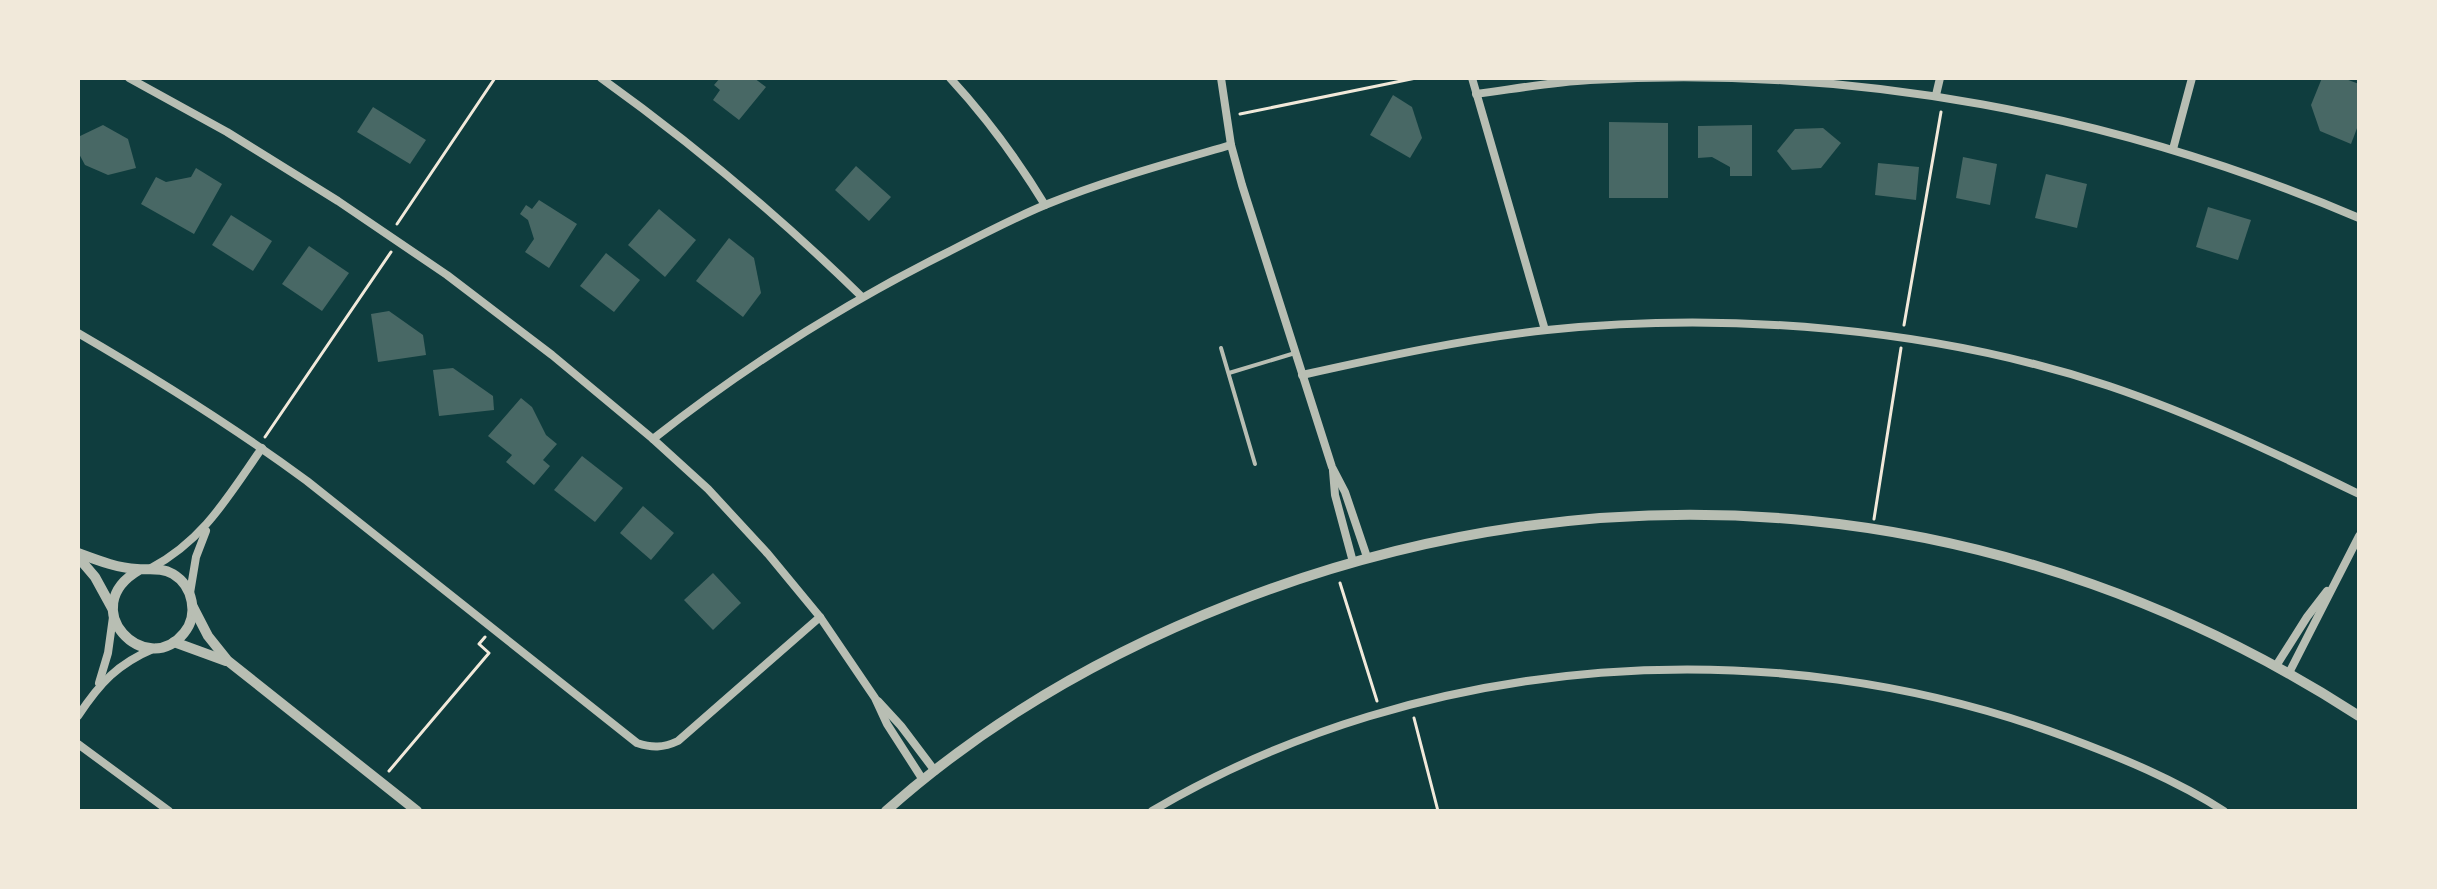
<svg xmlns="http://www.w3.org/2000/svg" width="2437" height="889" viewBox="0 0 2437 889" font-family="Barlow,sans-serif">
<rect width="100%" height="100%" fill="#0f3d3e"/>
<g fill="#486865">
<path d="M720,78H754L766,87L739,120L713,100L720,90L714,85Z"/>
<path d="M2322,78H2343L2359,84V123L2351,144L2320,131L2311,105Z"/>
<path d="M1393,95L1412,107L1422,138L1410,158L1370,135Z"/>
<path d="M373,107L426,140L410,164L357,132Z"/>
<path d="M1609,122L1668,123V198H1609Z"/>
<path d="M103,125L128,139L136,168L108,175L85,165L78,152V137Z"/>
<path d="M1752,125V176H1730V167L1712,157L1698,158V126Z"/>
<path d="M1823,128L1841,143L1821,168L1792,170L1777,151L1795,129Z"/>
<path d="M1963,157L1997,164L1990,205L1956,198Z"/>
<path d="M1878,163L1919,167L1916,200L1875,195Z"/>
<path d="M856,166L891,197L869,221L835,190Z"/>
<path d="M196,168L222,184L194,234L141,204L156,177L166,182L191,177Z"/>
<path d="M2046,174L2087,184L2077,228L2035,218Z"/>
<path d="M539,200L577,224L549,268L525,252L534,239L528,220L520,214L526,205L532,209Z"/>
<path d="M2208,207L2251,220L2238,260L2196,247Z"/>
<path d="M659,209L696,240L665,277L628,245Z"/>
<path d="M231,215L272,241L253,271L212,245Z"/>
<path d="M729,238L754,258L761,293L743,317L696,281Z"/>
<path d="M309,246L349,273L322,311L282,284Z"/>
<path d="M606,253L640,280L614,312L580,286Z"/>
<path d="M389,311L423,335L426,355L378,362L371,314Z"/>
<path d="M453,368L493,396L494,410L439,416L433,370Z"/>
<path d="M521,398L532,407L546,435L557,444L543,460L550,466L534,485L506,462L512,455L488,436Z"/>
<path d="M582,456L623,488L595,522L554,490Z"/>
<path d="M643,506L674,533L651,560L620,533Z"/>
<path d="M713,573L741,603L713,630L684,600Z"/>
</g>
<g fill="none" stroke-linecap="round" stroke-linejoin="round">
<g stroke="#f1e9da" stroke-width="3">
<path d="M1240,114L1416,78"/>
<path d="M397,224L495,78"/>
<path d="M1904,325L1941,112"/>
<path d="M265,437L391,252"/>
<path d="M1874,519L1901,348"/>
<path d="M1340,583L1377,701"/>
<path d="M1414,718L1438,811"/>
<path d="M389,771L489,653L479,644L485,637"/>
</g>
<g stroke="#b8beb3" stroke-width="4">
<path d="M1221,348L1255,464"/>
<path d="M1229,373L1295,353"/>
</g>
<g stroke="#b8beb3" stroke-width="8">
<path d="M129,78L227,132L338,201L447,275L552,355L653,439L708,489L768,554L820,617L875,698L887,724L923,780"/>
<path d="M601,78C693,144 780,217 861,296"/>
<path d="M950,78C986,117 1017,159 1045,205"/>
<path d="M1221,78L1231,145L1242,185L1332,467L1345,492L1367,557"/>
<path d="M1472,78L1545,330"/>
<path d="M1476,94C1514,89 1552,82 1590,80C1854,65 2116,114 2359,218"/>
<path d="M1936,95L1940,78"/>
<path d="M2173,149L2192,78"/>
<path d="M78,333C157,379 234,427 307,481L637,743C652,748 663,748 678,741L820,617"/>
<path d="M1302,375C1383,357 1464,339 1547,330C1730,311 1934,328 2109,386C2195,415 2277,454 2359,494"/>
<path d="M653,439C747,365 845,303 952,250C983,234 1014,218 1045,205C1106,180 1169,163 1231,145"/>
<path d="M1333,471L1335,495L1353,562"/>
<path d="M151,568C204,540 229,495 262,448"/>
<path d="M190,593L196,557L206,531"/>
<path d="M2276,666L2307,617L2327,591"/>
<path d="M2289,673L2359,536"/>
<path d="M99,683L108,653L113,617"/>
<path d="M878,701L901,726L935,771"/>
<path d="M78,716C100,683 117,664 155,648"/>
<path d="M78,744L169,811"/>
<path d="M1152,811C1424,651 1772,627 2066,737C2120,757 2176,780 2224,811"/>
</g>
<g stroke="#b8beb3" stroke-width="10">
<path d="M78,553C97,560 117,568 137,569C150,570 161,567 173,574C193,586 199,615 184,633C146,680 74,608 139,570"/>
<path d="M78,557L95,577L112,608"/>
<path d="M193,607L208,636L228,661L417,811"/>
<path d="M174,642L226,661"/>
<path d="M886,811C987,721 1108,652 1233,603C1612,454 2017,495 2359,716"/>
</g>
</g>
<rect width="2437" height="889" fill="none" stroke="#f1e9da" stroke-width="160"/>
</svg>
